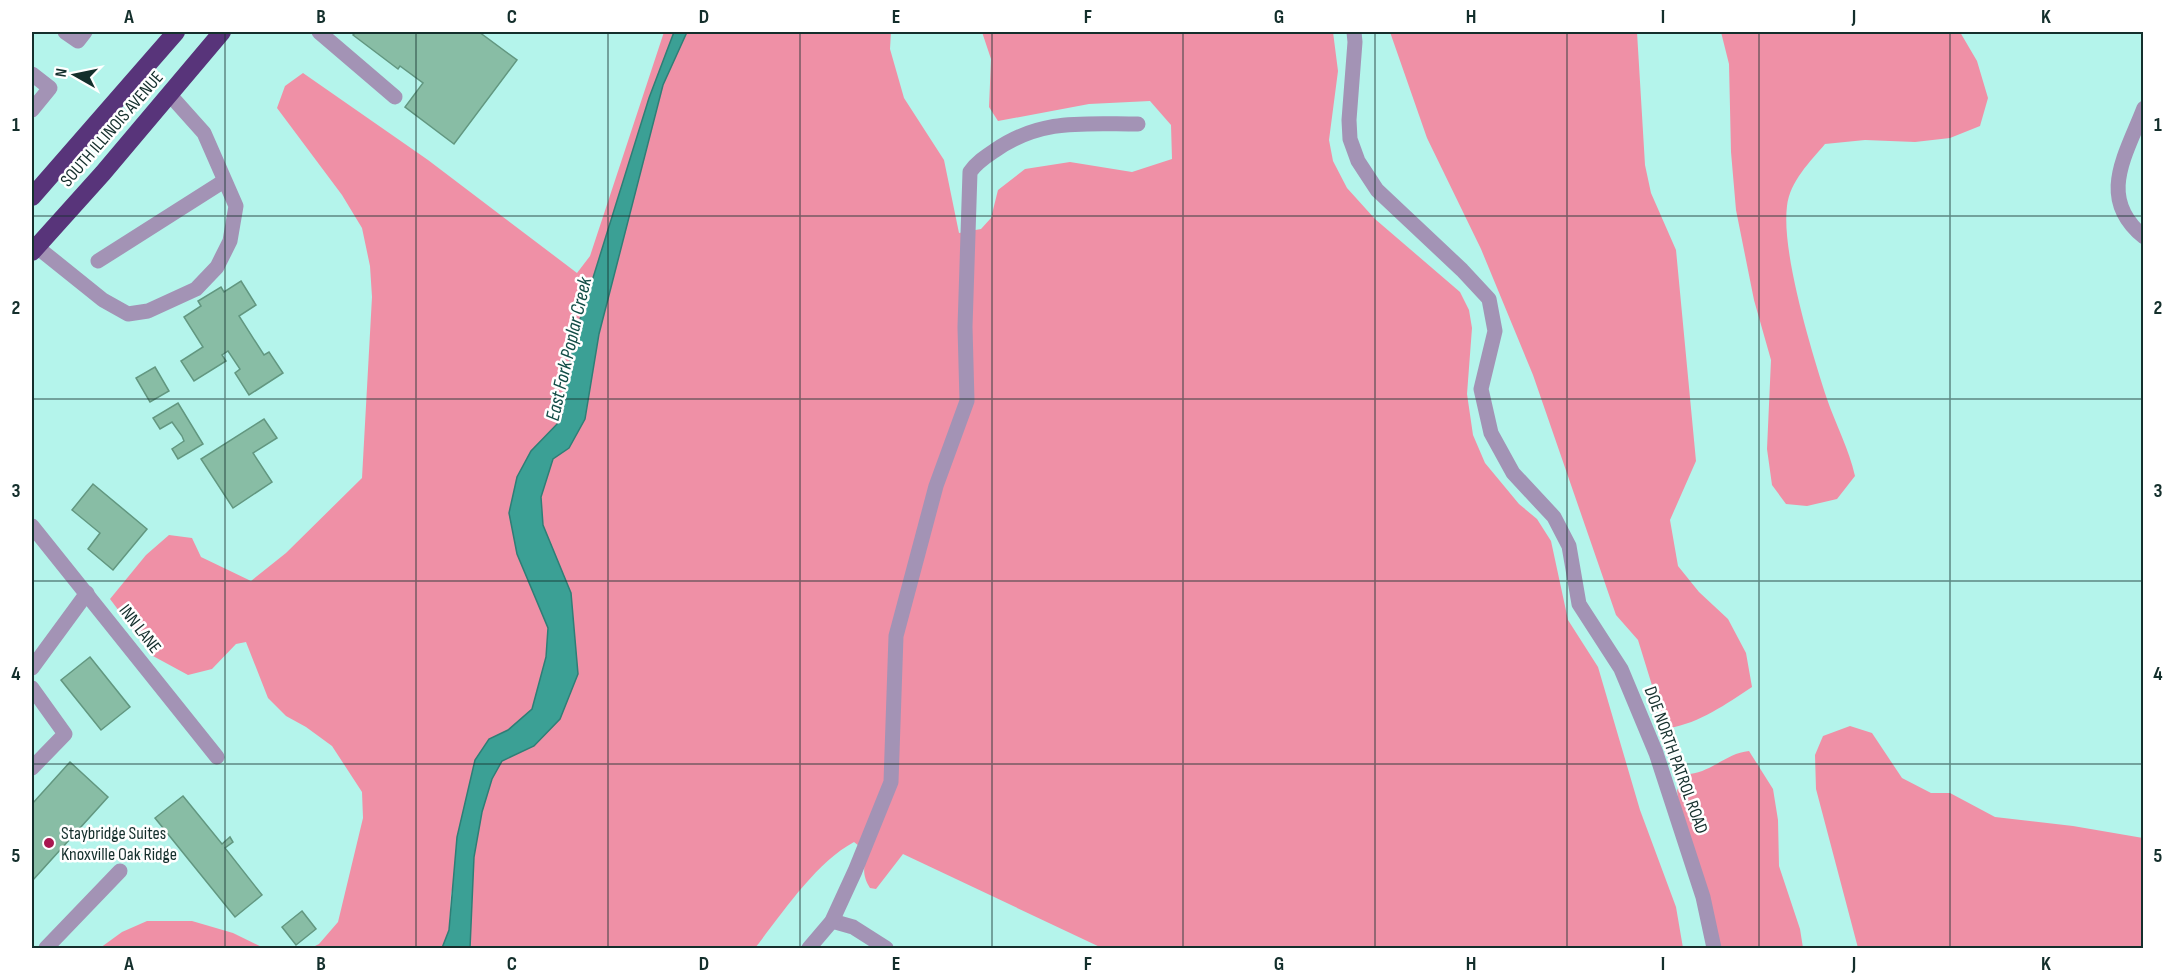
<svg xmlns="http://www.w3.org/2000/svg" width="2175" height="980" viewBox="0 0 2175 980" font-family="'Sofia Sans Condensed',sans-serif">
<rect width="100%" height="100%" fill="#b4f4eb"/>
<g fill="#ef90a6">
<path d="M664,32H674L649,98L573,342L561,420L531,451L535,595L548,628L546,657L532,709L508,730L489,739L451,894L449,930L442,948H311L319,944L338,922L363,818L362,792L332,746L306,727L286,716L268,698L246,642L236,644L212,669L188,675L153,656L110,599L146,555L169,535L192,538L201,557L251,581L286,553L362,478L372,297L370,266L362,228L342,195L277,108L285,86L303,73L428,160L577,273L590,256Z"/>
<path d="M687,32H891L890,49L904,98L944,160L959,233L981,229L991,218L998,190L1025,169L1070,162L1132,172L1172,159L1171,125L1150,101L1089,104L998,121L989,107L991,59L982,32H1333L1338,71L1329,140L1333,161L1347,188L1375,219L1460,292L1469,310L1472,328L1467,394L1473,435L1485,463L1519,504L1537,519L1551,541L1568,620L1598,667L1640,810L1676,907L1683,948H1102L903,854L876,889L870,888C862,875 863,867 868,853L854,842C815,863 782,914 755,948H470L474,857L482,812L492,779L502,761L534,746L578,674L574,637L555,556L543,525L541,497L553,459L569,448L585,419L599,334L663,85Z"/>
<path d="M1390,32H1637L1645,165L1651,193L1676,250L1696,461L1670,520L1678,566L1699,592L1728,619L1746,653L1752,687C1726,704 1700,723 1669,728L1659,708L1638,640L1616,615L1533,375L1481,249L1427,138Z"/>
<path d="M1721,32H1960L1977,61L1988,98L1980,126L1950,138L1915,142L1865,140L1825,144C1810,162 1790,181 1787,206C1781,252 1812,353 1827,399C1836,425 1849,449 1855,476L1837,499L1807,506L1786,504L1772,485L1767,449L1771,360L1754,300L1736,210L1731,152L1729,64Z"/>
<path d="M1850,726L1872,733L1902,778L1931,793H1950L1995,817L2073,826L2143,838V948H1858L1816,789L1815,755L1823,736Z"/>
<path d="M1749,751L1773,789L1778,820L1779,866L1800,929L1803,948H1721C1711,896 1682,840 1677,790L1690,774C1713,771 1727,753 1749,751Z"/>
<path d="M147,921H192L233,933L264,948H100L122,932Z"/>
</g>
<path fill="#3ba095" stroke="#2f7e76" stroke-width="1.5" d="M674,32H687L663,85L599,334L585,419L569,448L553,459L541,497L543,525L571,593L578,674L560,719L534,746L502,761L492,779L482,812L474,857L470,948H442L449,930L457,837L475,760L489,739L508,730L532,709L546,657L548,628L517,554L509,513L517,477L531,451L561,420L573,342L649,98Z"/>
<g fill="#88bda5" stroke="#629780" stroke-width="1.5">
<path d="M356,32H479L517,60L454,144L405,107L423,83L400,66L398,69L353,35Z"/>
<path d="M241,281L256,305L239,316L264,355L269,352L283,373L249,395L235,373L240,369L228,351L222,355L226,361L194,381L181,361L203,347L184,317L201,306L198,301L221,287L224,292Z"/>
<path d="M155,367L169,391L150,402L136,378Z"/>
<path d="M178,403L203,444L178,459L172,449L184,441L182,436L172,422L160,429L153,418Z"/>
<path d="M264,419L277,438L253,453L272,482L233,508L201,459Z"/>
<path d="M93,484L147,529L113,570L88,549L100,533L72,510Z"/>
<path d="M90,657L130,707L101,730L61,680Z"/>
<path d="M70,762L108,797L32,881V804Z"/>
<path d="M183,796L222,844L230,837L233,842L225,848L262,895L235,917L155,818Z"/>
<path d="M302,911L316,929L296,945L282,927Z"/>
</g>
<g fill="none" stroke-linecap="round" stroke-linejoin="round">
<g stroke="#a393b5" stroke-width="15">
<path d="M65,32L78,41L85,32"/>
<path d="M319,32L395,97"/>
<path d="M1354,32L1355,42L1349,120L1350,139L1358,161L1377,190L1462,270L1489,299L1495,331L1481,389L1491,433L1513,473L1554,517L1569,546L1579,604L1621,669L1656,753L1703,897L1714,948"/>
<path d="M32,74L50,88L32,110"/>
<path d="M2144,108C2126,155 2096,198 2144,237"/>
<path d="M32,243L103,300L128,314L148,311L196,289L217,267L230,241L236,206L204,133L170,95"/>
<path d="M98,261L224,181"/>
<path d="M32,526L217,757"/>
<path d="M32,668L87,593"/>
<path d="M32,688L65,734L32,768"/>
<path d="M832,921L853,927L886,948"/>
<path d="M46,948L120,871"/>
<path d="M809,948L832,921L855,871L891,782L896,636L936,486L967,401L965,327L970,172C976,163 985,157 994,151C1041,118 1084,124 1138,124"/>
</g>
<g stroke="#58347a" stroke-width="18">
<path d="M32,197L176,32"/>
<path d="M32,252L103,173L222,32"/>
</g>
</g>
<path fill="none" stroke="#142f2c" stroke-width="1.5" stroke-opacity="0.55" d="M225,32V948M416,32V948M608,32V948M800,32V948M992,32V948M1183,32V948M1375,32V948M1567,32V948M1759,32V948M1950,32V948M32,216H2144M32,399H2144M32,581H2144M32,764H2144"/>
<circle fill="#a91750" stroke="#fff" stroke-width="2" cx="49" cy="843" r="6"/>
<g text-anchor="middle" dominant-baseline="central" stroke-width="5" stroke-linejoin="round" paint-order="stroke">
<g font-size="18" fill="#142f2c" stroke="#fff">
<text transform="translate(112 129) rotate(-49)">SOUTH ILLINOIS AVENUE</text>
<text transform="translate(140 629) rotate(52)">INN LANE</text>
<text transform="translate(1676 760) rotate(70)">DOE NORTH PATROL ROAD</text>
</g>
<g font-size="18" fill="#142f2c" stroke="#fff" text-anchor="start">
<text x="61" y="833">Staybridge Suites<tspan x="61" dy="21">Knoxville Oak Ridge</tspan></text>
</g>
<g font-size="20" font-style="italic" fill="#124c46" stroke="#fff">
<text transform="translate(569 349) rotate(-77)">East Fork Poplar Creek</text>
</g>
</g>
<rect width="2175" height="980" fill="none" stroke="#ffffff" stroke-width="66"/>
<g transform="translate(75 75) rotate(279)" stroke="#ffffff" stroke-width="4.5" paint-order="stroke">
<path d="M0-4.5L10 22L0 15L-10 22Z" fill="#142f2c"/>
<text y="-9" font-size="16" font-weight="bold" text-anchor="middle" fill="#142f2c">N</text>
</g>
<rect x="33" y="33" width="2109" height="914" fill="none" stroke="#142f2c" stroke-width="2"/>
<g font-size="20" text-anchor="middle" font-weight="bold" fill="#142f2c">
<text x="129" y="23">A</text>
<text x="321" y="23">B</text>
<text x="512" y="23">C</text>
<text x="704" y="23">D</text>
<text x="896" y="23">E</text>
<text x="1088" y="23">F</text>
<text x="1279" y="23">G</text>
<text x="1471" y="23">H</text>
<text x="1663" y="23">I</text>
<text x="1854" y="23">J</text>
<text x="2046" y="23">K</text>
<text x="16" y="131">1</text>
<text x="2158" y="131">1</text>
<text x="16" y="314">2</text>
<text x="2158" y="314">2</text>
<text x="16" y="497">3</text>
<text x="2158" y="497">3</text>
<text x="16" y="680">4</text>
<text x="2158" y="680">4</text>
<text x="16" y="862">5</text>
<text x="2158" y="862">5</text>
<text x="129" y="970">A</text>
<text x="321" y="970">B</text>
<text x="512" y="970">C</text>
<text x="704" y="970">D</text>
<text x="896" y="970">E</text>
<text x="1088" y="970">F</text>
<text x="1279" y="970">G</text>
<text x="1471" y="970">H</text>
<text x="1663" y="970">I</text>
<text x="1854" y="970">J</text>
<text x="2046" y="970">K</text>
</g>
</svg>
